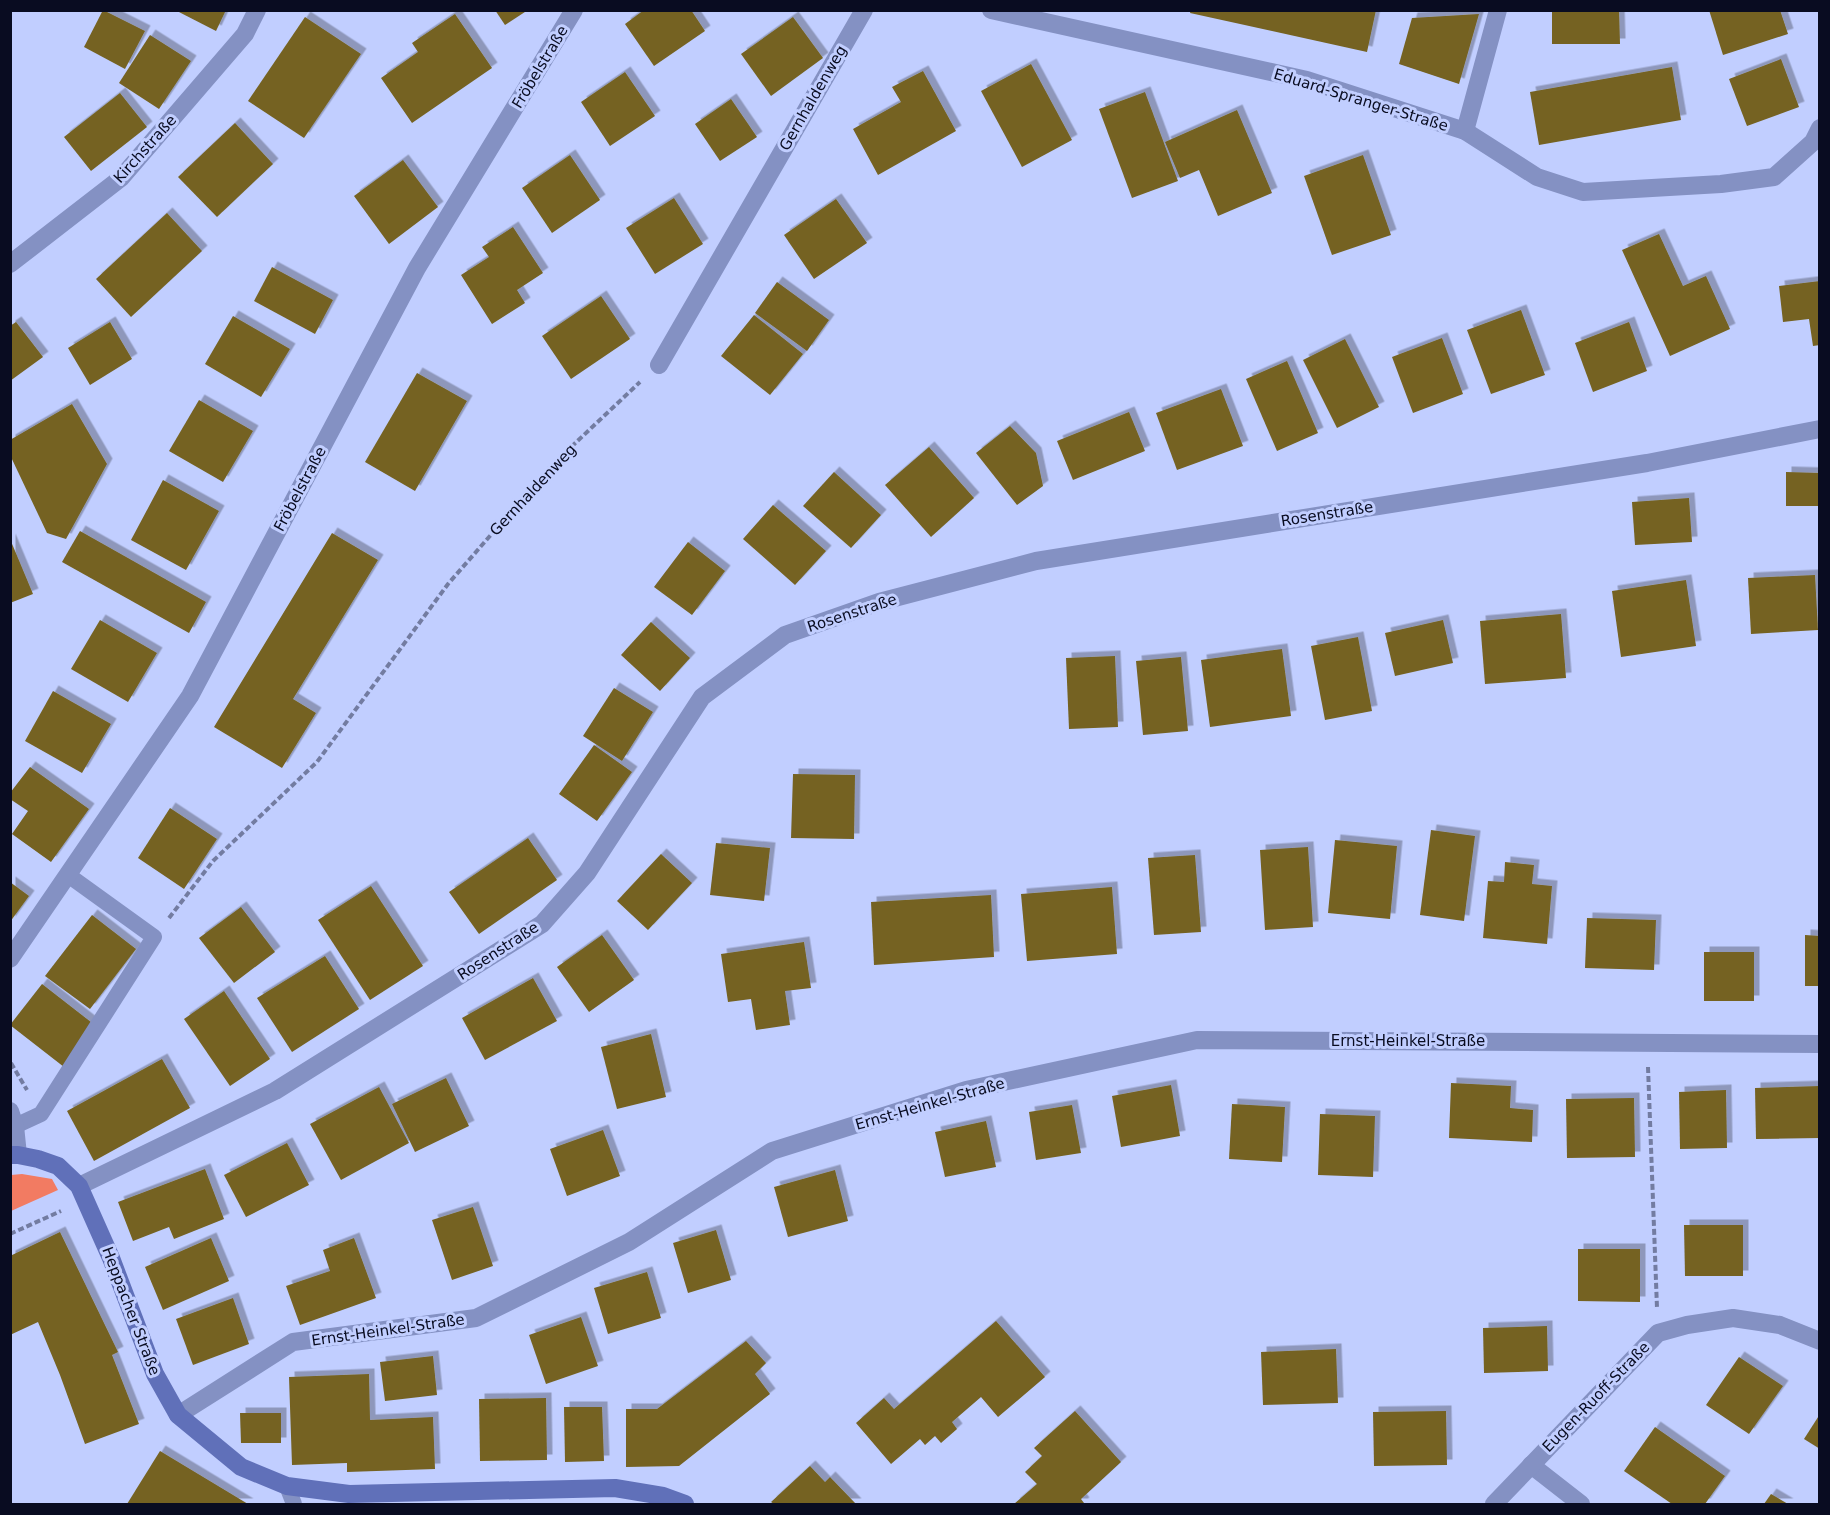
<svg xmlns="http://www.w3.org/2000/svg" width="1830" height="1515" viewBox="0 0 1830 1515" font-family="'DejaVu Sans',sans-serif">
<defs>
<filter id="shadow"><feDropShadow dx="5.5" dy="-5.5" stdDeviation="0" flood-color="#0004"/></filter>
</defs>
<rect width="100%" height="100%" fill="#c1ceff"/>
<path fill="#f27b62" d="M22,1174L52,1179L58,1190L11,1211V1175Z"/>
<g fill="#746221" filter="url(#shadow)">
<path d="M103,10L145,31L125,69L84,47Z"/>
<path d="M175,10H226L216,31Z"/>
<path d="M495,10H528L505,25Z"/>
<path d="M644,10H691L705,31L654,66L625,24Z"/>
<path d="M1191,10H1376L1367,52L1190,13Z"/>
<path d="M1552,10H1619L1620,44H1552Z"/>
<path d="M1709,10H1780L1788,34L1723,55Z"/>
<path d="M455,14L492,68L412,123L381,78L418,52L412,43Z"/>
<path d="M1479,14L1459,84L1399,64L1412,18Z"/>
<path d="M305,17L361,54L304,138L248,101Z"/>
<path d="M793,17L823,58L771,96L741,54Z"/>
<path d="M150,35L191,61L159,109L119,83Z"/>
<path d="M1781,59L1799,107L1747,126L1729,79Z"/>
<path d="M1031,64L1072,140L1022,167L981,91Z"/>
<path d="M1672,67L1681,120L1539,145L1530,92Z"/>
<path d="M923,71L956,131L878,175L853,129L901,102L892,87Z"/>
<path d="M625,72L655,116L610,146L581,102Z"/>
<path d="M1145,92L1178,181L1132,198L1099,109Z"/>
<path d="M120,93L147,127L91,171L64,137Z"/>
<path d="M731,99L757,137L720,161L695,124Z"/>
<path d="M1237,110L1272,193L1218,216L1199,170L1180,178L1165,142Z"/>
<path d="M235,123L273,164L217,217L178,177Z"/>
<path d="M570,155L600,200L552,233L522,188Z"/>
<path d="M1363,155L1391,235L1332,255L1304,176Z"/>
<path d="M403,160L438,207L389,244L354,196Z"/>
<path d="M674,198L703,244L655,274L626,228Z"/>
<path d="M836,199L867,243L814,279L784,235Z"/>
<path d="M167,213L202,251L131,317L96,279Z"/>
<path d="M513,227L543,273L517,290L525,303L492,324L461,275L489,257L482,247Z"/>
<path d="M1659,234L1683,286L1706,276L1730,329L1670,356L1622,250Z"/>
<path d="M272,267L333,300L315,334L254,301Z"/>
<path d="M1820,281V345L1813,346L1809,319L1783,322L1779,286Z"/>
<path d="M777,282L829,320L807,351L755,313Z"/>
<path d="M601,296L630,339L571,379L542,336Z"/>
<path d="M1521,310L1545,375L1491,394L1467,330Z"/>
<path d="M754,315L803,354L770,395L721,356Z"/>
<path d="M233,316L290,349L261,397L205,364Z"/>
<path d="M16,322L43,357L10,381V326Z"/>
<path d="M110,322L132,359L90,385L68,348Z"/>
<path d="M1629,322L1647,371L1593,392L1575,343Z"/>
<path d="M1442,338L1463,394L1413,413L1392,357Z"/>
<path d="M1345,339L1379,407L1337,428L1303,360Z"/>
<path d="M1287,361L1318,433L1277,451L1246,379Z"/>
<path d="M417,373L467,401L415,491L365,462Z"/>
<path d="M1221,389L1243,446L1177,470L1156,413Z"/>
<path d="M199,400L253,431L223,482L169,451Z"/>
<path d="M72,404L107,464L66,539L47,533L10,455V440Z"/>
<path d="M1129,412L1145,451L1073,480L1057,441Z"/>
<path d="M1010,426L1036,453L1043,486L1017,505L976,453Z"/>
<path d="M929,447L974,498L931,537L885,485Z"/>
<path d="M834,472L881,515L851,548L803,506Z"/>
<path d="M1786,472L1820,473V506H1786Z"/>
<path d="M163,480L219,511L186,570L131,540Z"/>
<path d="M1689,498L1692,542L1635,545L1632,502Z"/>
<path d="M773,505L826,551L795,585L743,539Z"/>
<path d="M80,531L206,602L189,633L62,562Z"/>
<path d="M332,533L378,560L293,699L316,713L282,768L214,727Z"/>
<path d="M10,539L33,594L10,603Z"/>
<path d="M688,542L725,571L692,615L654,587Z"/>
<path d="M1815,575L1818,630L1751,634L1748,578Z"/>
<path d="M1686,580L1696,646L1621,657L1612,591Z"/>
<path d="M1561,614L1566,678L1485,684L1480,621Z"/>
<path d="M100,620L157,653L128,702L71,669Z"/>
<path d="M1443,620L1453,663L1395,676L1385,633Z"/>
<path d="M651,622L690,658L660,691L621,655Z"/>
<path d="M1358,637L1372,711L1325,720L1311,646Z"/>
<path d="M1282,649L1291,716L1210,727L1201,660Z"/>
<path d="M1115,656L1118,727L1069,729L1066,658Z"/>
<path d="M1181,657L1188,731L1143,735L1136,661Z"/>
<path d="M614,688L653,712L622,761L583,736Z"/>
<path d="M53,691L111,724L82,773L25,741Z"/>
<path d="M594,745L632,772L597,821L559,794Z"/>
<path d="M30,767L89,809L51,862L12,834L28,811L10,799V793Z"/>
<path d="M793,774L855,775L854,839L791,838Z"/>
<path d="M170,808L217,839L184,889L138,858Z"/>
<path d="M1431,830L1475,836L1464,921L1420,915Z"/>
<path d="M528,838L557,880L479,934L449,892Z"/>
<path d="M1335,840L1397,846L1390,919L1328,913Z"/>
<path d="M716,843L770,848L764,901L710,895Z"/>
<path d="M1308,847L1313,927L1265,930L1260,850Z"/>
<path d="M661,854L692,883L648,930L617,901Z"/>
<path d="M1195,855L1201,932L1154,935L1148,858Z"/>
<path d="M1505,862L1534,865L1532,884L1552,886L1547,944L1483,938L1488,881L1504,882Z"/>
<path d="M10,882L29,896L10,922Z"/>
<path d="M371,886L423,966L370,1000L318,920Z"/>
<path d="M1112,887L1117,954L1027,961L1021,894Z"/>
<path d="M991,895L994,957L874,965L871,902Z"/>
<path d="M241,907L275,952L234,983L199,938Z"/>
<path d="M92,915L136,949L90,1009L45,976Z"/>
<path d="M1587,918L1656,920L1654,970L1585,968Z"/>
<path d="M602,935L634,980L589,1012L557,967Z"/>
<path d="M1805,935L1820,936V986H1805Z"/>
<path d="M804,942L811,988L785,991L790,1025L756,1030L751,999L728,1002L721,954Z"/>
<rect x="1704" y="952" width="50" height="49"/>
<path d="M325,956L359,1009L292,1052L257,998Z"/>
<path d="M533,978L557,1021L485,1060L462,1018Z"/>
<path d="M42,984L96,1026L64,1067L10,1025Z"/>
<path d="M224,991L270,1059L230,1086L184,1019Z"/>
<path d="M651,1034L666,1097L617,1109L601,1047Z"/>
<path d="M162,1059L190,1108L94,1161L67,1111Z"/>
<path d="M446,1078L469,1126L415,1152L392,1104Z"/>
<path d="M1451,1083L1511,1086L1510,1108L1533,1110L1532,1142L1449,1138Z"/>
<path d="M1171,1085L1180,1136L1121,1147L1112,1096Z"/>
<path d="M1820,1086V1138L1756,1139L1755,1088Z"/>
<path d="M379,1087L409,1143L341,1180L310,1124Z"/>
<path d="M1726,1090L1727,1148L1680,1149L1679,1092Z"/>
<path d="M1634,1098L1635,1157L1567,1158L1566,1099Z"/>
<path d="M1232,1104L1285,1107L1282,1162L1229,1159Z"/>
<path d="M1072,1105L1081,1153L1036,1160L1029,1112Z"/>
<path d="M1320,1114L1375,1116L1373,1177L1318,1175Z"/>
<path d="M986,1121L996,1167L945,1177L935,1132Z"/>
<path d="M603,1130L620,1176L567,1196L550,1149Z"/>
<path d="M287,1143L309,1185L246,1217L224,1175Z"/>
<path d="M205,1169L224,1219L174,1239L169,1227L133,1241L118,1202Z"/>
<path d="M835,1170L848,1221L788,1237L774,1187Z"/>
<path d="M473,1207L493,1266L452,1280L432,1220Z"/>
<path d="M1684,1225H1743V1276H1685Z"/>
<path d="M716,1230L731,1280L688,1293L673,1243Z"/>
<path d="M60,1232L118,1352L112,1355L139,1424L85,1444L60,1375L38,1322L10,1335V1256Z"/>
<path d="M211,1238L229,1281L163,1310L145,1267Z"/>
<path d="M354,1238L376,1298L300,1325L286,1286L330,1271L323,1250Z"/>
<path d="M1578,1249H1640V1302L1578,1301Z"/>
<path d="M647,1272L661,1318L608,1334L594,1288Z"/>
<path d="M233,1298L249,1344L193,1365L176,1319Z"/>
<path d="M581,1317L598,1366L546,1384L529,1335Z"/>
<path d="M996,1321L1045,1377L998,1417L981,1397L952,1422L957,1429L941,1443L935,1436L925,1445L920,1439L891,1464L856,1423L884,1398L894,1409Z"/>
<path d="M1547,1326L1548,1371L1484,1373L1483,1328Z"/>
<path d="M746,1341L766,1363L755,1374L770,1394L679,1466L626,1467V1409H657Z"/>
<path d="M1336,1349L1338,1403L1263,1405L1261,1352Z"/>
<path d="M433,1356L437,1395L385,1401L380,1362Z"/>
<path d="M1739,1357L1783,1386L1749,1434L1706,1405Z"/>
<path d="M369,1374L370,1420L433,1417L435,1469L347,1472V1463L292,1465L289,1377Z"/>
<path d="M546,1398L547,1460L480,1461L479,1399Z"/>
<path d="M564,1407H602L604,1461L565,1462Z"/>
<path d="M1075,1411L1121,1462L1081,1499L1084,1503L1082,1504H1014L1037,1484L1025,1472L1042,1456L1034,1448Z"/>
<path d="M1446,1411L1447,1465L1374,1466L1373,1412Z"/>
<path d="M240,1413H281V1443H241Z"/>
<path d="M1820,1414V1449L1804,1439Z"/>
<path d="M1655,1427L1725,1476L1705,1504H1672L1624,1471Z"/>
<path d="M160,1451L248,1504H127Z"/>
<path d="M810,1466L825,1482L830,1477L856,1504H774L771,1502Z"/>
<path d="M1771,1494L1788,1504H1764Z"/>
</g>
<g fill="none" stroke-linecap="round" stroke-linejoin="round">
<g stroke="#737ca1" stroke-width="4" stroke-dasharray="6 3" stroke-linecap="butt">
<path d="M169,918L213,861L317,762L448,584L551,466L640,382"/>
<path d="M11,1063L27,1090"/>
<path d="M1648,1067L1657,1308"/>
<path d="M10,1234L61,1211"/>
</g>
<g stroke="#8491c3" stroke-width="16">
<path d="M15,1126L41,1114L154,937L68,875"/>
<path d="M287,1486L294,1504"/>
</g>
<g stroke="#8491c3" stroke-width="18">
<path d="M991,10L1307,80L1465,131L1537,177L1583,192L1721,184L1774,177L1813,142L1820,128"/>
<path d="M1465,131L1498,10"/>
<path d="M10,264L121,178L245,34L257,10"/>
<path d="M659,365L864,10"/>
<path d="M10,959L190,696L417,268L574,10"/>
<path d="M10,1111L15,1126L18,1155"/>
<path d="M79,1186L275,1091L542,924L587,873L702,697L785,635L879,602L1036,561L1647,463L1820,429"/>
<path d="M178,1415L293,1342L476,1318L629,1242L772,1151L966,1090L1197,1040L1820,1044"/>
<path d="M1531,1465L1581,1504"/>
<path d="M1494,1504L1658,1333L1687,1325L1733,1318L1780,1325L1820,1341"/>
</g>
<path stroke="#6070b9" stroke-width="18" d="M10,1155H18L38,1159L58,1166L79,1186L111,1258L155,1374L178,1415L241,1467L287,1486L349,1494L615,1488L663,1496L685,1504"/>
</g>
<g text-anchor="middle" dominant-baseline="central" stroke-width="6" stroke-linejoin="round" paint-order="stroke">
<g font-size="15" fill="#090c21" stroke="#c1ceff">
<text transform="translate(540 67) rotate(-59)">Fröbelstraße</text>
<text transform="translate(813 98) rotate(-60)">Gernhaldenweg</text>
<text transform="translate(1361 100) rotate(17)">Eduard-Spranger-Straße</text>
<text transform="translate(145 149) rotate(-48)">Kirchstraße</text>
<text transform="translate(300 489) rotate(-62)">Fröbelstraße</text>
<text transform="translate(533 490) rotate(-47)">Gernhaldenweg</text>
<text transform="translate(1327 514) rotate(-9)">Rosenstraße</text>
<text transform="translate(852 613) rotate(-18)">Rosenstraße</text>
<text transform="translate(498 951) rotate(-33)">Rosenstraße</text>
<text x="1408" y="1041">Ernst-Heinkel-Straße</text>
<text transform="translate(930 1104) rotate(-16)">Ernst-Heinkel-Straße</text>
<text transform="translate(131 1311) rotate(69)">Heppacher Straße</text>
<text transform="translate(388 1330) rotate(-8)">Ernst-Heinkel-Straße</text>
<text transform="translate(1596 1397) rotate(-46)">Eugen-Ruoff-Straße</text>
</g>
</g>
<rect width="1830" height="1515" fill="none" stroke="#090c21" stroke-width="24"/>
</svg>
